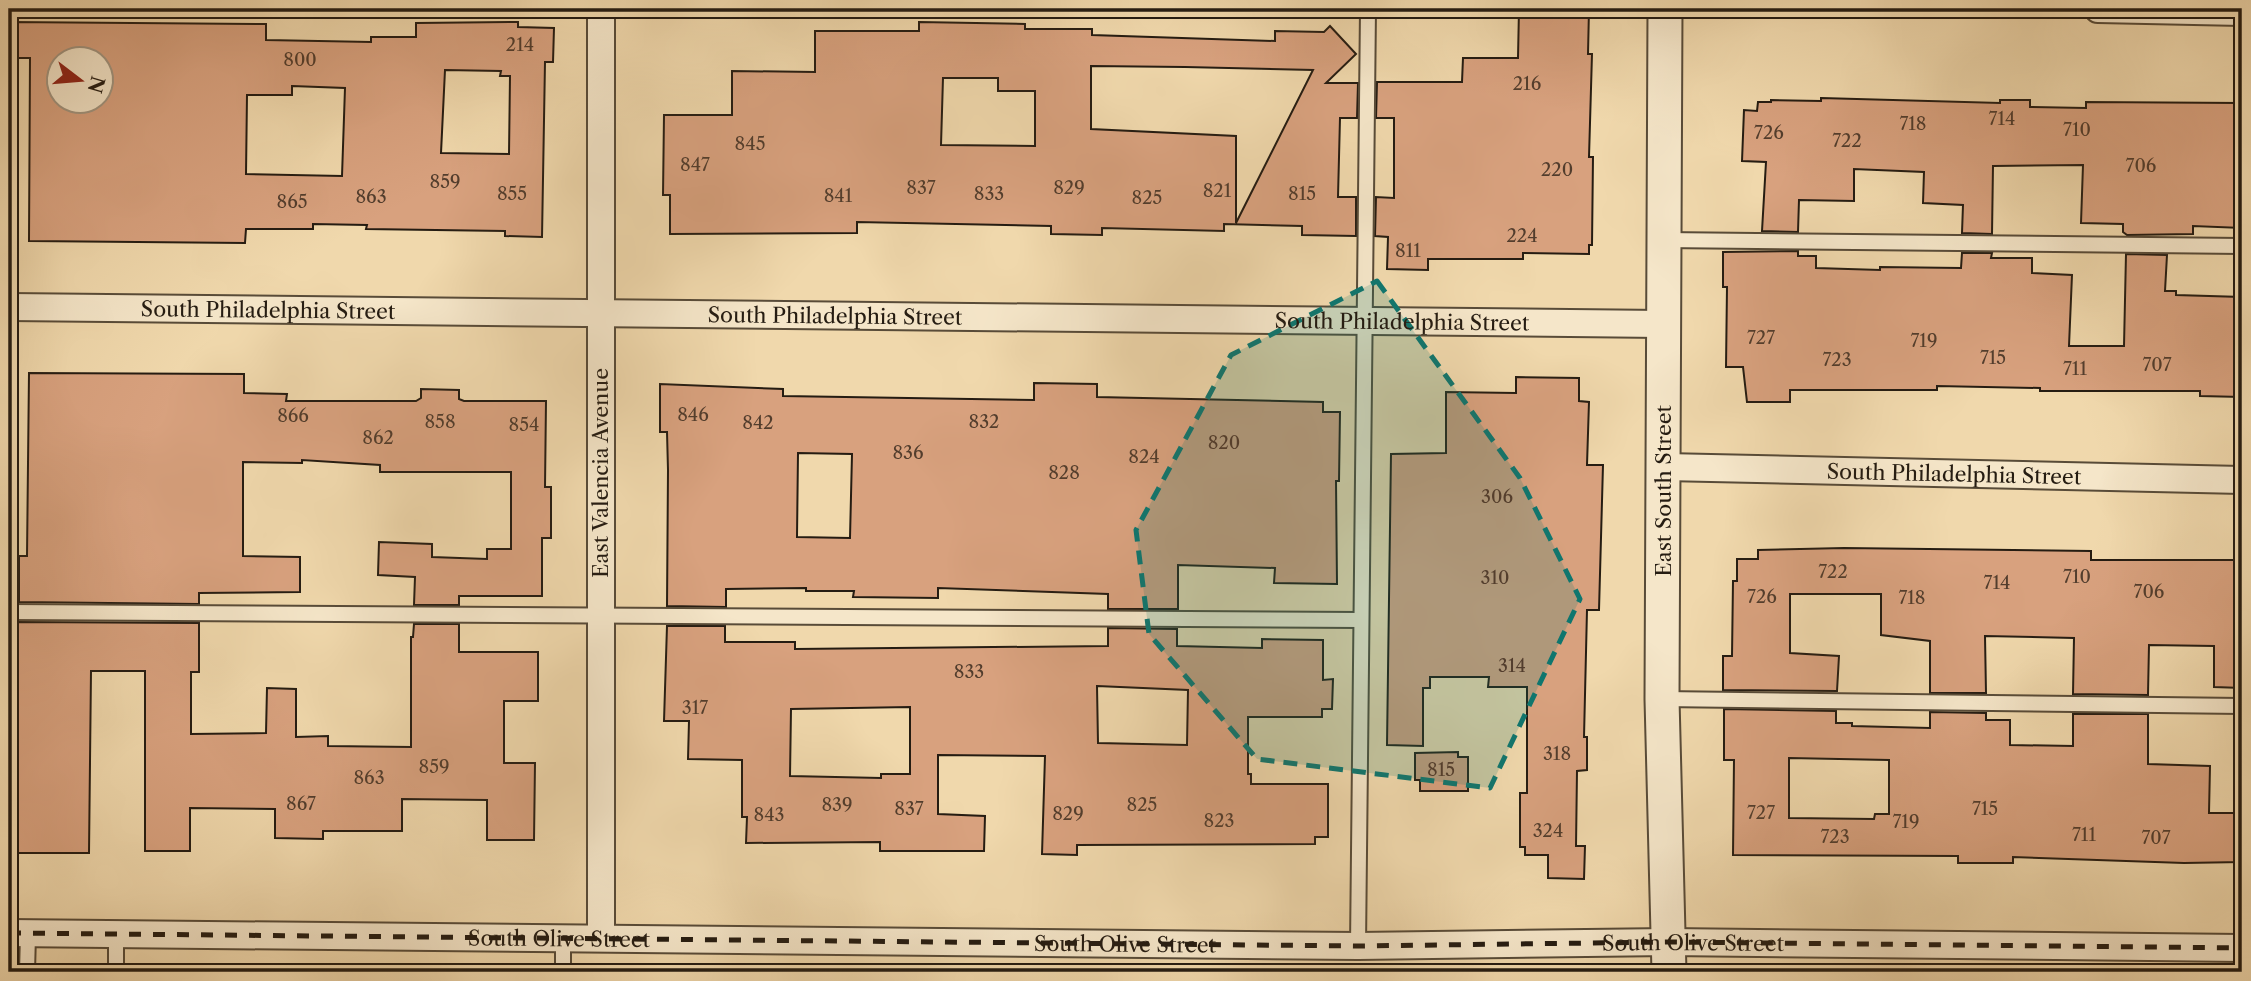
<svg xmlns="http://www.w3.org/2000/svg" width="2251" height="981" viewBox="0 0 2251 981" font-family="'Libre Caslon Text',serif">
<rect width="100%" height="100%" fill="#f0d8ac"/>
<filter id="stains"><feTurbulence type="fractalNoise" baseFrequency=".00286" numOctaves="4"/><feColorMatrix values="0 0 0 0 .2 0 0 0 0 .09 0 0 0 0 .02 0 0 0 .5 -.17"/></filter>
<radialGradient id="worn" r=".72"><stop offset=".6" stop-color="#630" stop-opacity="0"/><stop offset="1" stop-color="#630" stop-opacity=".3"/></radialGradient>
<g fill="#d8a17e" stroke="#251c12" stroke-width="2" fill-rule="evenodd">
<path d="M1519,9H1589L1588,54H1592L1589,157H1593L1592,245H1589V254L1523,253V259H1428V270L1387,269L1388,237L1375,236L1376,197L1394,198V118H1376L1377,82H1462L1463,58H1518Z"/>
<path d="M9,22L266,24V40L371,42V37H416V23L518,22V27L554,28L553,62H545L542,237L505,236V231L366,229L367,225L313,224V229H246L245,243L29,241L30,58H9ZM60,60H102V102H60ZM445,70L501,71L500,76H510L509,154L441,153ZM292,86L345,88L342,176L246,174L247,95H292Z"/>
<path d="M919,22L1025,24V29H1092V35L1275,41V31L1324,32L1330,26L1356,54L1326,83H1358L1357,118H1340L1338,197H1356V236L1302,235V226L1224,224V231L1102,228V235L1051,234V226L857,222V233L670,234V195H663L664,115H732V71L815,72V31H919ZM1091,66L1185,67L1313,70L1236,223V136L1091,129ZM943,78H998V91H1035V146L941,145Z"/>
<path d="M1821,98L2000,103V100H2030V107L2086,108V102L2242,103V228L2193,226V234L2127,235L2123,232V224L2081,223L2083,165L1993,166L1992,234L1962,233L1963,205L1923,203L1924,172L1854,169V201L1799,200L1798,232L1762,231L1766,162L1742,161L1744,110L1757,111L1758,102H1771V100L1821,101Z"/>
<path d="M1798,251V256H1816V268L1880,270V267L1961,268L1962,253H1992L1991,258H2032V273L2072,275L2069,346H2124L2126,254L2167,255L2165,291H2176V295L2242,297V397L2200,396V391H2040V388L1937,386V390H1790V402H1747L1743,367H1726L1727,287H1723V252Z"/>
<path d="M29,373L244,374V393L287,394L286,401H416L421,398V389L459,390V399L464,401H546L545,487H551V538H542V596H459V605H414L415,577L378,575L379,542L432,544V557L487,559V549H511V472H380V465L302,460V463L243,462V556L300,557V592L199,593V604L19,602V556H27Z"/>
<path d="M1516,377L1579,378V401L1589,402L1587,465H1603L1599,610H1587L1584,737H1587V770L1577,771L1576,846H1585L1584,879L1548,878V855H1525V847H1520V793H1527V687H1488L1489,677H1430V688H1423V746L1387,745L1391,454L1446,453V392L1516,393Z"/>
<path d="M1034,383L1097,384V397L1323,402V412H1340L1339,481H1336L1337,584L1274,583L1275,568L1178,565V609H1108V594L938,588V598L853,597L854,591H806V588L726,589V607L667,606L668,470L667,432H660V384L783,389V396L1034,400ZM798,453L852,454L850,538L797,537Z"/>
<path d="M1844,548L2091,551V560H2242V688L2214,687V646L2149,645L2148,695L2073,694L2074,638L1985,636L1986,693H1930V641L1881,635V594H1790V653L1839,656L1837,691L1723,690V656H1732L1733,581H1737V559H1758V550Z"/>
<path d="M18,622L199,623V672H191V734L266,733L267,688L296,689V737L328,736V746L411,747V637H413L414,624H459V652H538V701H504V763H535L534,840H487V800L402,799V831H323V839L275,838V809L190,808V851H145V671H91L89,853H9V634H18Z"/>
<path d="M667,626H725V642H795V649L1108,646V628L1177,629V646L1262,648V639L1323,640V680L1333,679L1332,709H1322V717H1248V774H1251V784H1328V837H1315V844L1077,845V855L1042,854L1045,756L938,755V814L985,816L984,851H880V842L746,843L747,817H742V760L688,759L689,721H664ZM1097,686L1188,690L1187,745L1098,743ZM910,707V774H881V778L790,776L791,709Z"/>
<path d="M1724,709L1836,711V723H1852V726L1930,728V712L1986,713V720H2010V745L2073,746V714H2148V764L2210,766L2209,813H2242V862L2184,863L2013,857V863H1958V856L1733,855L1734,760H1724ZM1789,758L1889,760V814H1875L1874,819L1789,818Z"/>
<path d="M1458,752V757H1468V791H1420V780H1415V753Z"/>
</g>
<g fill="none" stroke-linecap="round" stroke-linejoin="round">
<g stroke="#584b38" stroke-width="18">
<g id="service">
<path d="M1663,240L2242,246"/>
<path d="M9,612L1360,620"/>
<path d="M1662,699L2242,706"/>
<path d="M1358,946L1368,9"/>
<path d="M27,972L28,934"/>
<path d="M116,972V934"/>
<path d="M563,972V939"/>
</g>
</g>
<g stroke="#584b38" stroke-width="30">
<g id="minor">
<path d="M2098,9L2242,12"/>
<path id="s1" d="M9,307L1662,324"/>
<path id="s2" d="M1665,467L2242,480"/>
<path id="s3" d="M9,933L1358,946L1669,942L2242,948"/>
<path d="M601,938V9"/>
</g>
</g>
<g stroke="#584b38" stroke-width="37">
<path id="tertiary" d="M1665,9L1662,699L1669,972"/>
</g>
<use href="#service" stroke="#f5e6c9" stroke-width="14"/>
<use href="#minor" stroke="#f5e6c9" stroke-width="26"/>
<use href="#tertiary" stroke="#f5e6c9" stroke-width="33"/>
<path stroke="#251c12" stroke-width="5" stroke-dasharray="12 12" stroke-linecap="butt" d="M9,933L1358,946L1669,942L2242,948"/>
</g>
<path fill="#0f766e" fill-opacity="0.2" stroke="#0f766e" stroke-width="5" stroke-dasharray="14 9" stroke-linejoin="round" d="M1377,281L1520,478L1580,599L1490,788L1257,759L1149,634L1136,530L1231,355Z"/>
<g text-anchor="middle" dominant-baseline="central" stroke-width="5" stroke-linejoin="round" paint-order="stroke">
<g font-size="18" fill="#523d2d">
<text x="520" y="45">214</text>
<text x="300" y="60">800</text>
<text x="1527" y="84">216</text>
<text x="2002" y="119">714</text>
<text x="1913" y="124">718</text>
<text x="2077" y="130">710</text>
<text x="1769" y="133">726</text>
<text x="1847" y="141">722</text>
<text x="750" y="144">845</text>
<text x="695" y="165">847</text>
<text x="2141" y="166">706</text>
<text x="1557" y="170">220</text>
<text x="445" y="182">859</text>
<text x="921" y="188">837</text>
<text x="1069" y="188">829</text>
<text x="1217" y="191">821</text>
<text x="512" y="194">855</text>
<text x="989" y="194">833</text>
<text x="1302" y="194">815</text>
<text x="838" y="196">841</text>
<text x="371" y="197">863</text>
<text x="1147" y="198">825</text>
<text x="292" y="202">865</text>
<text x="1522" y="236">224</text>
<text x="1408" y="251">811</text>
<text x="1761" y="338">727</text>
<text x="1924" y="341">719</text>
<text x="1993" y="358">715</text>
<text x="1837" y="360">723</text>
<text x="2157" y="365">707</text>
<text x="2075" y="369">711</text>
<text x="693" y="415">846</text>
<text x="293" y="416">866</text>
<text x="440" y="422">858</text>
<text x="984" y="422">832</text>
<text x="758" y="423">842</text>
<text x="524" y="425">854</text>
<text x="378" y="438">862</text>
<text x="1224" y="443">820</text>
<text x="908" y="453">836</text>
<text x="1144" y="457">824</text>
<text x="1064" y="473">828</text>
<text x="1497" y="497">306</text>
<text x="1833" y="572">722</text>
<text x="2077" y="577">710</text>
<text x="1495" y="578">310</text>
<text x="1997" y="583">714</text>
<text x="2149" y="592">706</text>
<text x="1762" y="597">726</text>
<text x="1912" y="598">718</text>
<text x="1512" y="666">314</text>
<text x="969" y="672">833</text>
<text x="695" y="708">317</text>
<text x="1557" y="754">318</text>
<text x="434" y="767">859</text>
<text x="1441" y="770">815</text>
<text x="369" y="778">863</text>
<text x="301" y="804">867</text>
<text x="837" y="805">839</text>
<text x="1142" y="805">825</text>
<text x="909" y="809">837</text>
<text x="1985" y="809">715</text>
<text x="1761" y="813">727</text>
<text x="1068" y="814">829</text>
<text x="769" y="815">843</text>
<text x="1219" y="821">823</text>
<text x="1906" y="822">719</text>
<text x="1548" y="831">324</text>
<text x="2084" y="835">711</text>
<text x="1835" y="837">723</text>
<text x="2156" y="838">707</text>
</g>
<g font-size="21" fill="#251c12" stroke="#f5e6c9">
<text stroke="none"><textPath href="#s1" startOffset="259">South Philadelphia Street</textPath></text>
<text stroke="none"><textPath href="#s1" startOffset="826">South Philadelphia Street</textPath></text>
<text stroke="none"><textPath href="#s1" startOffset="1393">South Philadelphia Street</textPath></text>
<text transform="translate(600 473) rotate(-90)">East Valencia Avenue</text>
<text stroke="none"><textPath href="#s2" startOffset="289">South Philadelphia Street</textPath></text>
<text transform="translate(1663 491) rotate(-90)">East South Street</text>
<text stroke="none"><textPath href="#s3" startOffset="550">South Olive Street</textPath></text>
<text stroke="none"><textPath href="#s3" startOffset="1116">South Olive Street</textPath></text>
<text stroke="none"><textPath href="#s3" startOffset="1684">South Olive Street</textPath></text>
</g>
</g>
<rect width="2251" height="981" fill="none" stroke="#f0d8ac" stroke-width="35"/>
<rect x="10" y="10" width="2230" height="960" fill="none" stroke="#251c12" stroke-width="3.5"/>
<rect x="18" y="18" width="2216" height="946" fill="none" stroke="#251c12" stroke-width="2"/>
<g transform="translate(80 80) rotate(106)"><circle r="33" fill="#f5e6c9" stroke="#a29580" stroke-width="2"/>
<path d="M0-5L12 26L0 18L-12 26Z" fill="#8f2418"/>
<text y="-10" font-size="19" font-weight="bold" text-anchor="middle" fill="#251c12">N</text>
</g>
<rect width="100%" height="100%" filter="url(#stains)"/>
<rect width="100%" height="100%" fill="url(#worn)"/>
</svg>
